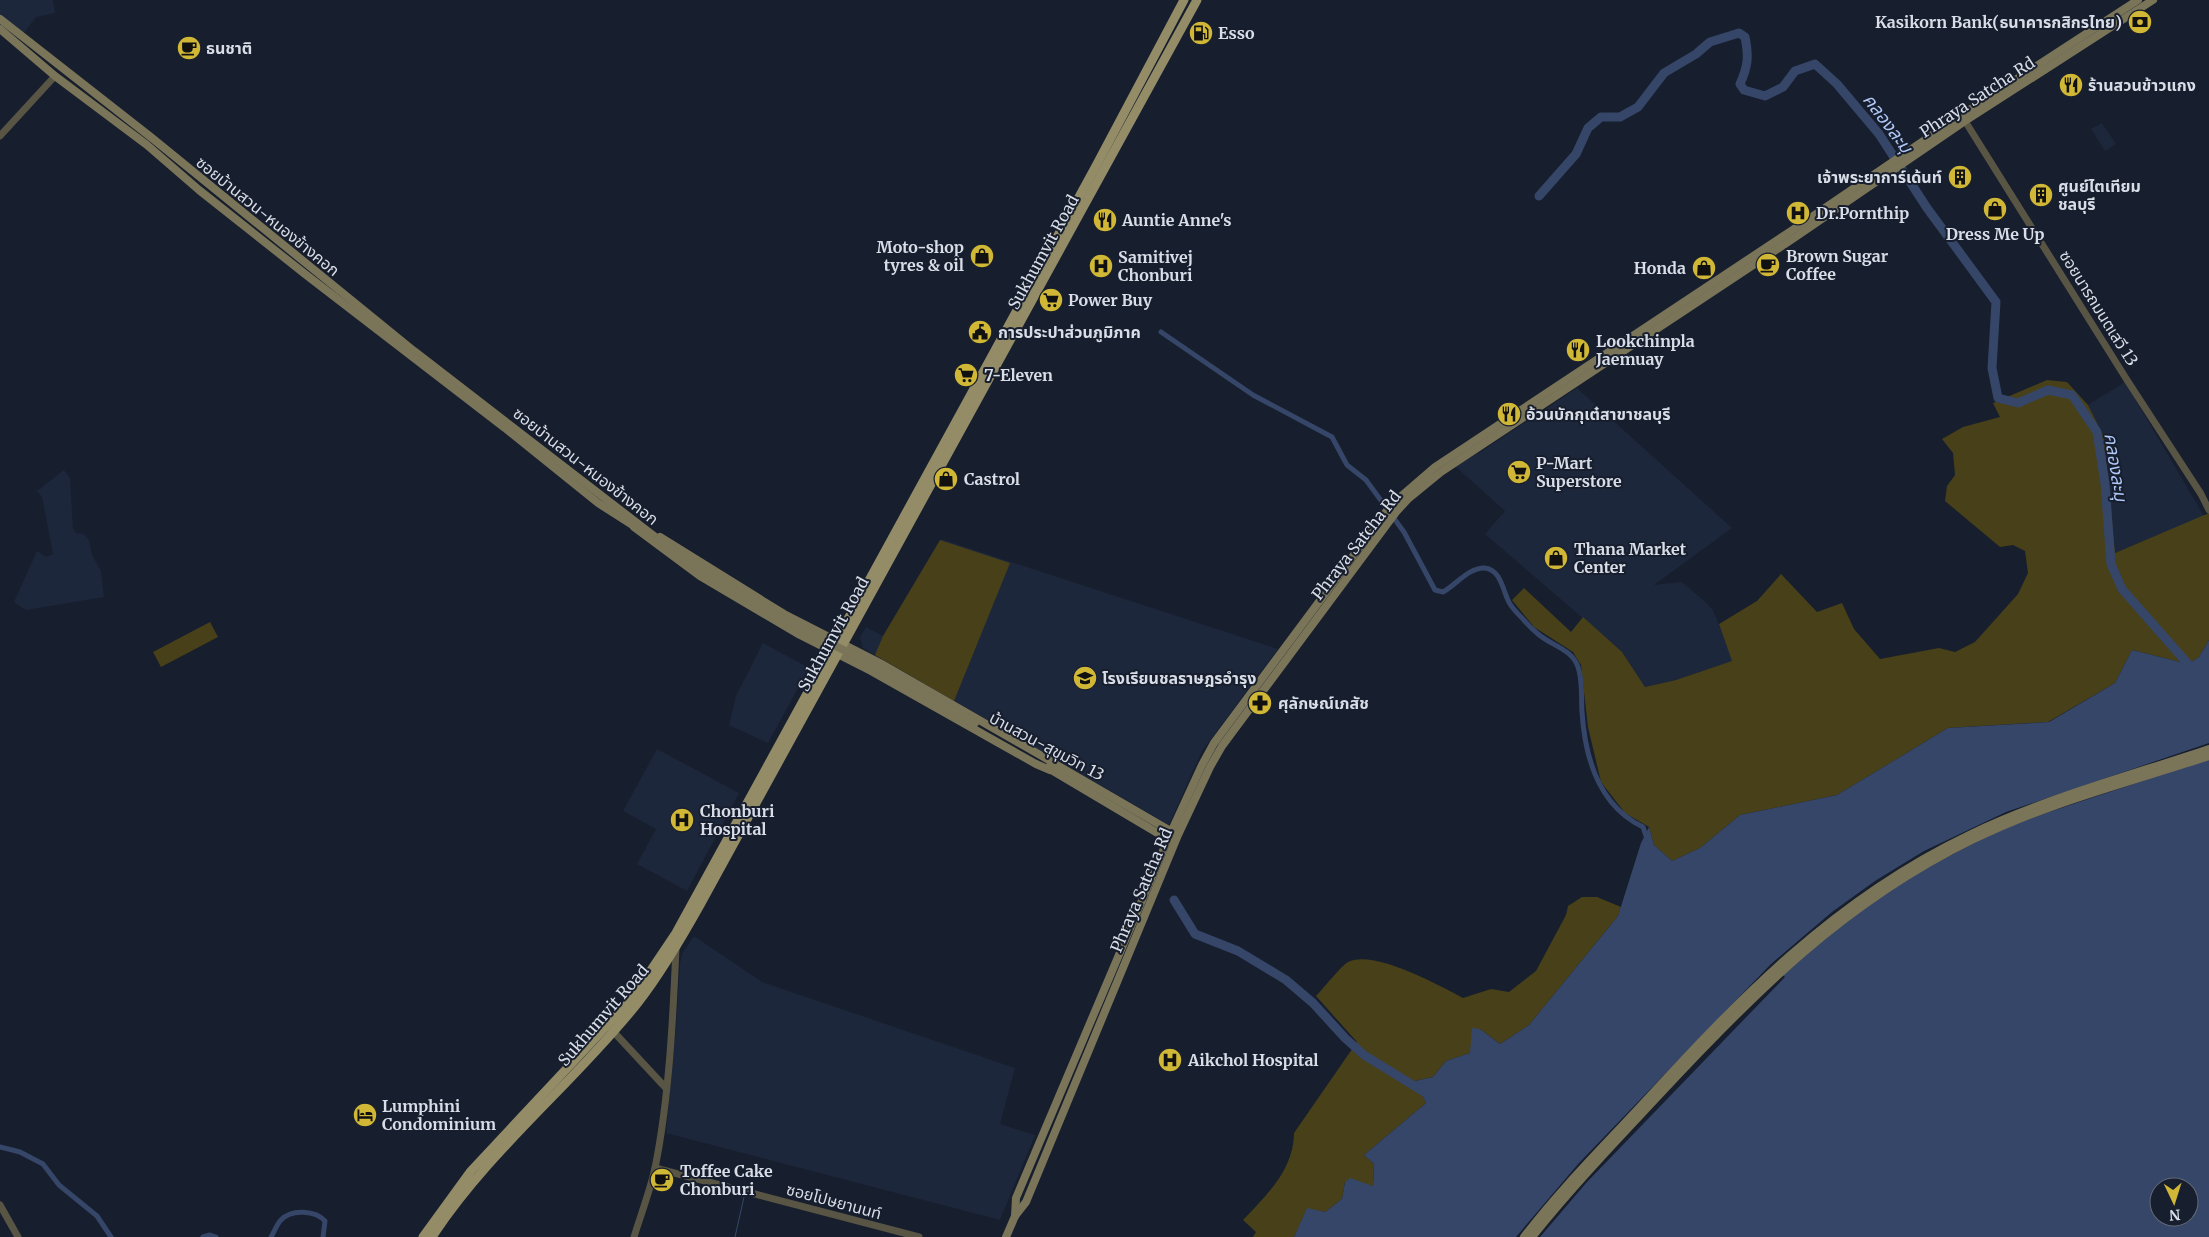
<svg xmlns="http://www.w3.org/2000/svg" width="2209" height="1237" viewBox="0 0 2209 1237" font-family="Merriweather,'Noto Sans Thai',serif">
<rect width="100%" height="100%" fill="#171e2d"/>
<g fill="#1d273b">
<path d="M0,0H53L55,13L36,17L23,34L0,16Z"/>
<path d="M2102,123L2116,144L2105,151L2091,129Z"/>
<path d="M2125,382L2204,516L2115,553L2104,437L2088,405Z"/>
<path d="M1577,388L1732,528L1654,585L1682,582L1702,599L1713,610L1733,661L1676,680L1645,687L1622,652L1485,534L1505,511L1455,466L1482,451Z"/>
<path d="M64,470L70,478L73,529L76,533L84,534L89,540L92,555L101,571L104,597L26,610L14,602L37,551L46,557L53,554L42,497L37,491Z"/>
<path d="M941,539L1278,649L1202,751L1169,825L863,648L860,637L866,627L883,636Z"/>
<path d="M763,643L809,668L768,743L729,725L736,696Z"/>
<path d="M657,749L739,793L687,891L637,864L656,829L623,811Z"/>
<path d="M694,936L762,982L1015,1068L1000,1124L1035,1135L1000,1220L666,1133L676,1029L680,963L682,954Z"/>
</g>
<g fill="#484018">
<path d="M2047,380L2067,382L2088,405L2104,437L2115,553L2209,513V640L2199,657L2188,664L2132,650L2115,683L2048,722L1948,728L1837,795L1740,815L1700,848L1672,861L1654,845L1649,827L1625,813L1601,782L1588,727L1581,665L1573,652L1534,627L1512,600L1524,588L1571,632L1583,617L1622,652L1645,687L1676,680L1732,661L1719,624L1757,601L1781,574L1817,612L1842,603L1854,629L1880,659L1939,648L1955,652L1975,642L2018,594L2028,573L2025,551L2013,545L2000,547L1945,501L1947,486L1955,475L1953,453L1942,439L1963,427L2000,417L1993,403Z"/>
<path d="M940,540L1010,563L954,701L875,655L883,636Z"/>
<path d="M210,622L218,637L161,667L153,652Z"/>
<path d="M1582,897H1597L1621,907L1618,916L1529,1025L1500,1044L1480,1029L1470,1053L1446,1061L1433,1077L1415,1081L1426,1103L1364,1155L1374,1164L1373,1186L1345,1182L1342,1199L1325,1212L1307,1209L1294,1237H1253L1256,1232L1243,1220C1267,1195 1294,1169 1294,1133L1357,1042L1316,996C1323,989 1341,966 1348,962C1374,949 1440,986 1463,998L1491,989L1509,992L1536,971L1566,915L1568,906Z"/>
</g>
<path fill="#354668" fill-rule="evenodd" d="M2209,640V1237H1294L1307,1208L1325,1212L1342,1199L1345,1182L1350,1178L1373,1186L1374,1164L1364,1155L1426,1103L1415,1081L1433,1077L1446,1061L1470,1053L1472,1028L1480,1029L1500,1044L1529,1025L1618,916L1641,843L1649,827L1654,845L1672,861L1700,848L1740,815L1837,795L1948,728L2049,722L2115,683L2132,650L2188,664L2199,657ZM2159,1187H2189V1217H2159Z"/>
<path fill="#171e2d" d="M2209,743V759L2037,816L1998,831L1920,871L1855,914L1782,974L1785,977L1587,1182L1540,1237H1516L1579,1163L1771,964L1832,912L1875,881L1924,851L2006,812Z"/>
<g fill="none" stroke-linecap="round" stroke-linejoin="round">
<path stroke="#354668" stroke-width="1" d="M735,1237L744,1197"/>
<g stroke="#354668" stroke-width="5">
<path d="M1161,332L1253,395L1332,437L1347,465L1366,480L1404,532L1435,590L1443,592C1456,585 1469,567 1485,568C1502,570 1503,593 1510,604C1513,609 1518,614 1522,618C1527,624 1533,630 1538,634C1552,646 1572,649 1578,667C1583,681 1581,698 1582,712C1585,758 1599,806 1643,827L1646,836"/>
<path d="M0,1147L20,1152L43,1164L59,1185L97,1216L111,1237"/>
<path d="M203,1237L210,1235L216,1237"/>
<path d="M271,1237C274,1232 277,1224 281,1220C292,1208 316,1211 325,1221L323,1237"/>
</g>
<g stroke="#354668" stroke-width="9">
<path d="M1539,196L1576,154L1588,128L1601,117H1620L1638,107L1664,73L1696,54L1710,42L1739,33L1745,37C1749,57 1748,66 1740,84L1744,90L1765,96L1783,87L1795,71L1815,64L1837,84L1879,134L1927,208L1996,302L1992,368L1998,398L2018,403L2048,390L2072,395L2097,432L2105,484L2111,564L2122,589L2188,664"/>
<path d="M1174,900L1195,934L1238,951L1286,980L1313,1003L1345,1038L1364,1055L1429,1095"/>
</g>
<g stroke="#595544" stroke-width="7">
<path d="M1965,121L2127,380L2201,494L2209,510"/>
<path d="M0,136L55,76"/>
<path d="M611,1029L665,1087"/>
<path d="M655,1168L919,1237"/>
<path d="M0,1205L18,1237"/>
<path d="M634,1237C641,1214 650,1191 655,1168C669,1099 673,1018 676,948"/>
</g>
<g stroke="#7a7458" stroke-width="8">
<path d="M0,19L152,138L414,351L663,543"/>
<path d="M0,29L55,76L147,145L199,190L305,274L505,428L598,503L637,528"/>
<path d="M634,527L700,576L800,635L871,671L1036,764L1050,770"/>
<path d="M660,537L784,614L880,663L1054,763"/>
<path d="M1050,761L1174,833"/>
<path d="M1048,768L1171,841"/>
<path d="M1015,1216L1016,1198L1168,839L1202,765L1214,743L1391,505L1435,467L1791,231L1960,116L2138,0"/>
<path d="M1006,1237L1015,1216L1026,1202L1178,835L1210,767L1222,746L1396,512L1408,499L1441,472L1797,236L1965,121L2153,0"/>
<path d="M1524,1237C1559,1191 1600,1150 1639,1108C1739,999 1833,900 1969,835C2046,798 2129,776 2209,749"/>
<path d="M1532,1237C1572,1187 1616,1141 1660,1094C1755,992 1845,902 1972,840C2047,803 2130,782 2209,756"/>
</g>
<g stroke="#938c67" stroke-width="9">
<path d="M423,1237L471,1171L631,1000L676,933L1096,166L1184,0"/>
<path d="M432,1237C489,1150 572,1085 637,1004C661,973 681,939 700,905L1197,0"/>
</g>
<path stroke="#7a7458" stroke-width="8" d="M663,543L691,564L787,622L872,664L975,723"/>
</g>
<defs>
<g id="bank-disc" transform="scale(1.25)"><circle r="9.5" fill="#d0b736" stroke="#171e2d"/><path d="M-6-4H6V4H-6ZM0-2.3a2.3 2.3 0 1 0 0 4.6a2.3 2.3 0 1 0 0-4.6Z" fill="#111"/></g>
<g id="fuel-disc" transform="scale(1.25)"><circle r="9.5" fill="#d0b736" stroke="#171e2d"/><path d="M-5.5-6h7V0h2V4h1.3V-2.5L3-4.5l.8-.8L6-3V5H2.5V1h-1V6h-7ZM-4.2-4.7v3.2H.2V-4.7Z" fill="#111"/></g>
<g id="cafe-disc" transform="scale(1.25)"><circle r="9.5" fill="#d0b736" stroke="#171e2d"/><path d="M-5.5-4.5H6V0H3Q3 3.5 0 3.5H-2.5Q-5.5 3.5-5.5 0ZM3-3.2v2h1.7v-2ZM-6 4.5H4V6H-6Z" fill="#111"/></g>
<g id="restaurant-disc" transform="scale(1.25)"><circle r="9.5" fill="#d0b736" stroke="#171e2d"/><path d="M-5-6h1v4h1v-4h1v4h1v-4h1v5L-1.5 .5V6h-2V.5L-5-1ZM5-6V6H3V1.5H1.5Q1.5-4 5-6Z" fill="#111"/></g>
<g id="building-disc" transform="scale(1.25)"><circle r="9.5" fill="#d0b736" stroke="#171e2d"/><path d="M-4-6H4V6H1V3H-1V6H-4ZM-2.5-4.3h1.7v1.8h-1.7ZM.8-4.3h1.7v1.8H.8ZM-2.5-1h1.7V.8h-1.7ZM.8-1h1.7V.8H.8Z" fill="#111"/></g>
<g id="shop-disc" transform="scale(1.25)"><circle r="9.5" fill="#d0b736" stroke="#171e2d"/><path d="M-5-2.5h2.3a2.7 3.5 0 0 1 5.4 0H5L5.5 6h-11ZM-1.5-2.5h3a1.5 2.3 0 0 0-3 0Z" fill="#111"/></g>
<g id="hospital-disc" transform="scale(1.25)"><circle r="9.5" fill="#d0b736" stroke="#171e2d"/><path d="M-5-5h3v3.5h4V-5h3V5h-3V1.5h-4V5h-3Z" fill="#111"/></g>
<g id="supermarket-disc" transform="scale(1.25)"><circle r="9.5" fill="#d0b736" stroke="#171e2d"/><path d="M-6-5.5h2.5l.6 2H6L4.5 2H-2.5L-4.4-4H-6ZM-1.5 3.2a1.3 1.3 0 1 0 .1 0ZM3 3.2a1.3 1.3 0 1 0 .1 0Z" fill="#111"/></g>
<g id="civic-disc" transform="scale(1.25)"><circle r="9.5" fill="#d0b736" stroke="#171e2d"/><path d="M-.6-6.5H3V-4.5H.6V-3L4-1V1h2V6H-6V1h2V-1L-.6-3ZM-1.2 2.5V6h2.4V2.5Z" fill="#111"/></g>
<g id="school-disc" transform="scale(1.25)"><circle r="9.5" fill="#d0b736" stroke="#171e2d"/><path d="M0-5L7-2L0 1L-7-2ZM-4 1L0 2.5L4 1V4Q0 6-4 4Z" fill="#111"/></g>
<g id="pharmacy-disc" transform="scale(1.25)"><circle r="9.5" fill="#d0b736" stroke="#171e2d"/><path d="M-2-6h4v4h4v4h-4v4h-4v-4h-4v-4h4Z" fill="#111"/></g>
<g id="hotel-disc" transform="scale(1.25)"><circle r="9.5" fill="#d0b736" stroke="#171e2d"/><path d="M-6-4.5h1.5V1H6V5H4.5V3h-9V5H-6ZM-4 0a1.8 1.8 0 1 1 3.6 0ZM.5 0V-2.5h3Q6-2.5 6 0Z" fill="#111"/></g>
</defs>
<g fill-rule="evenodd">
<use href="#bank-disc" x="2140" y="22"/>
<use href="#fuel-disc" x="1201" y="33"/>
<use href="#cafe-disc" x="189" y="48"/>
<use href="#restaurant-disc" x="2071" y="85"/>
<use href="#building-disc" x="1960" y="177"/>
<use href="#building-disc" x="2041" y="195"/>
<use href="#shop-disc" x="1995" y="209"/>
<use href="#hospital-disc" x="1798" y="213"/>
<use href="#restaurant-disc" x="1105" y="220"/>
<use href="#shop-disc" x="982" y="256"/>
<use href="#cafe-disc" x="1768" y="265"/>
<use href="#hospital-disc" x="1101" y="266"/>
<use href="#shop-disc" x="1704" y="268"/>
<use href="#supermarket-disc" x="1051" y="300"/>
<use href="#civic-disc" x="980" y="332"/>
<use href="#restaurant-disc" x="1578" y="350"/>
<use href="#supermarket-disc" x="966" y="375"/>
<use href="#restaurant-disc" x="1509" y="414"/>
<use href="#supermarket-disc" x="1519" y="472"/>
<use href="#shop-disc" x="946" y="479"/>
<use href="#shop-disc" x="1556" y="558"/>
<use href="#school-disc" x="1085" y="678"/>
<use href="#pharmacy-disc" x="1260" y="703"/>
<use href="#hospital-disc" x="682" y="820"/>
<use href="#hospital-disc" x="1170" y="1060"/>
<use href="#hotel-disc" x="365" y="1115"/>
<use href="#cafe-disc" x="662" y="1180"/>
</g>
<g text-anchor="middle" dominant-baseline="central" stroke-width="4" stroke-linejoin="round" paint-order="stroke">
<g font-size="16" font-weight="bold" fill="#d8dde7" stroke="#171e2d" text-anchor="start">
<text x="2122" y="22" text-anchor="end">Kasikorn Bank(ธนาคารกสิกรไทย)</text>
<text x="1218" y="33">Esso</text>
<text x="206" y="48">ธนชาติ</text>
<text x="2088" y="85">ร้านสวนข้าวแกง</text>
<text x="1942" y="177" text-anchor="end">เจ้าพระยาการ์เด้นท์</text>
<text x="2058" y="186">ศูนย์ไตเทียม<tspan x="2058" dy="18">ชลบุรี</tspan></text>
<text x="1816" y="213">Dr.Pornthip</text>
<text x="1122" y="220">Auntie Anne's</text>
<text x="1995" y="234" text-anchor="middle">Dress Me Up</text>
<text x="964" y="247" text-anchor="end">Moto-shop<tspan x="964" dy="18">tyres &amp; oil</tspan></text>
<text x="1786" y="256">Brown Sugar<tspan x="1786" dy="18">Coffee</tspan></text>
<text x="1118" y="257">Samitivej<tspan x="1118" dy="18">Chonburi</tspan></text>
<text x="1686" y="268" text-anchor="end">Honda</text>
<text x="1068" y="300">Power Buy</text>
<text x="998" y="332">การประปาส่วนภูมิภาค</text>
<text x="1596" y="341">Lookchinpla<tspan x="1596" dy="18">Jaemuay</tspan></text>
<text x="984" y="375">7-Eleven</text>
<text x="1526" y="414">อ้วนบักกุเต๋สาขาชลบุรี</text>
<text x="1536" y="463">P-Mart<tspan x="1536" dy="18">Superstore</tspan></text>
<text x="964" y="479">Castrol</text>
<text x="1574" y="549">Thana Market<tspan x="1574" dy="18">Center</tspan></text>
<text x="1102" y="678">โรงเรียนชลราษฎรอำรุง</text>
<text x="1278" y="703">ศุลักษณ์เภสัช</text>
<text x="700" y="811">Chonburi<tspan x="700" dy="18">Hospital</tspan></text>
<text x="1188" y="1060">Aikchol Hospital</text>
<text x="382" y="1106">Lumphini<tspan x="382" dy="18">Condominium</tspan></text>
<text x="680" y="1171">Toffee Cake<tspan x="680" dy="18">Chonburi</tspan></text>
</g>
<g font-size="16" fill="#d8dde7" stroke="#171e2d">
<text transform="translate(1977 97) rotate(-33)">Phraya Satcha Rd</text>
<text transform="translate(268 216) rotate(39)">ซอยบ้านสวน-หนองข้างคอก</text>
<text transform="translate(1043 252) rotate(-61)">Sukhumvit Road</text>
<text transform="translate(2099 308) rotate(58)">ซอยนารถมนตเสวี 13</text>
<text transform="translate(586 466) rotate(38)">ซอยบ้านสวน-หนองข้างคอก</text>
<text transform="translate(1356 545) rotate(-52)">Phraya Satcha Rd</text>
<text transform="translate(833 634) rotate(-61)">Sukhumvit Road</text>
<text transform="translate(1047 746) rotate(28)">บ้านสวน-สุขุมวิท 13</text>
<text transform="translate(1141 890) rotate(-67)">Phraya Satcha Rd</text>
<text transform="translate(603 1015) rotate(-49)">Sukhumvit Road</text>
<text transform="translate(834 1201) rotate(15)">ซอยโปษยานนท์</text>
</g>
<g font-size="18" font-style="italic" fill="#afc8f8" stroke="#171e2d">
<text transform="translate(1888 123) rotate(53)">คลองละมุ</text>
<text transform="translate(2116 467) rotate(81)">คลองละมุ</text>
</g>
</g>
<g transform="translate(2174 1202) rotate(176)"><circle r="24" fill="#171e2d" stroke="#646a77"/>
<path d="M0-4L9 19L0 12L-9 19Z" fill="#d0b736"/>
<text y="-8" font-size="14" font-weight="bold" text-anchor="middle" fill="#d8dde7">N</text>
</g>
</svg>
